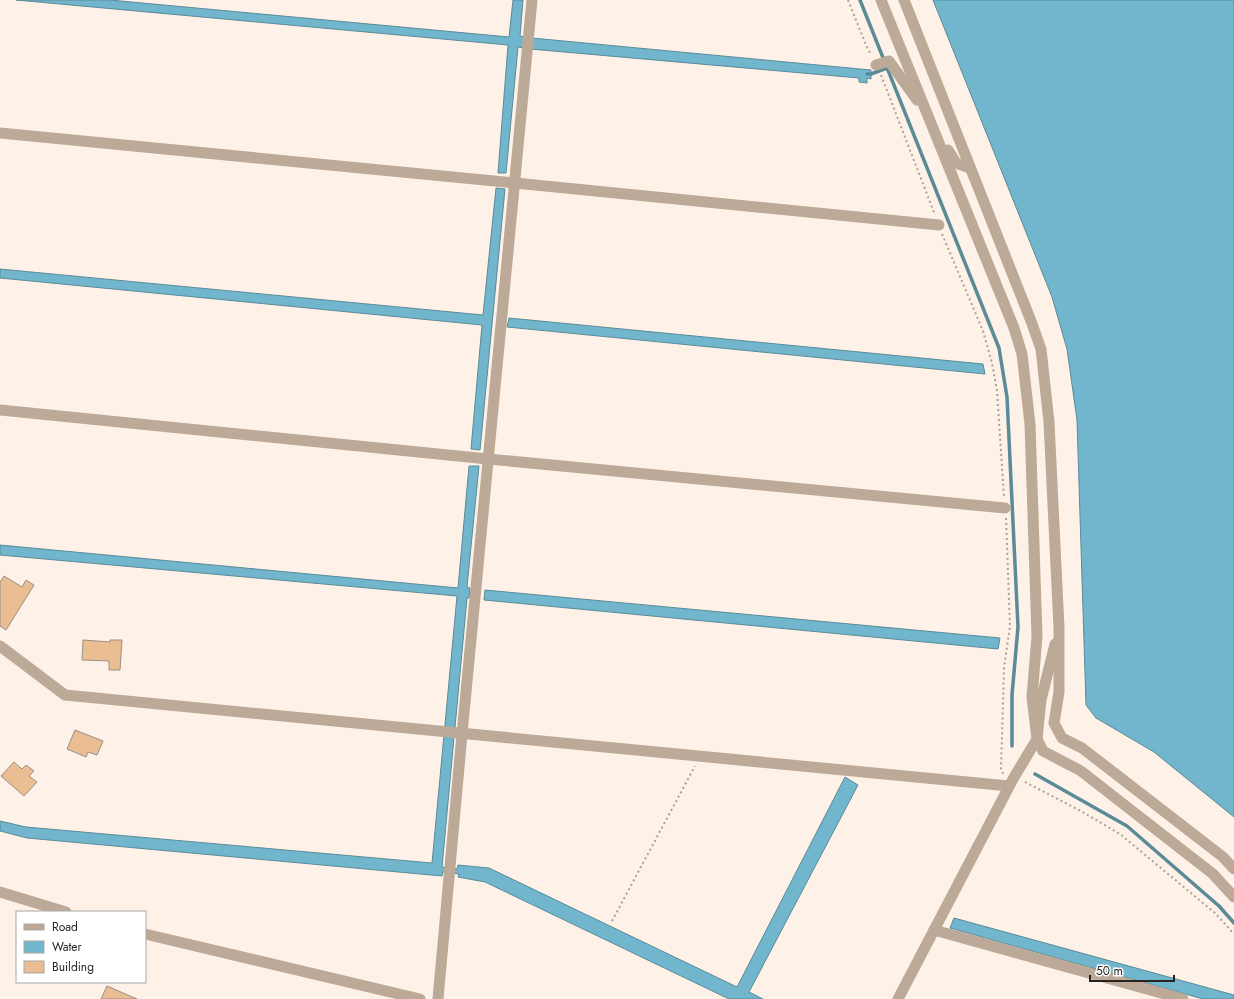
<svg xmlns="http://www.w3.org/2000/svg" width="1234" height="999" viewBox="0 0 1234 999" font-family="Jost,sans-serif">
<rect width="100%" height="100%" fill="#fef2e8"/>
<g fill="#71b6cc" stroke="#5b8a98">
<path d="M16,0H110L509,37L513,0H523L520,36L525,37L523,48L518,47L506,173H498L508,45Z"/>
<path d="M933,0H1234V817L1154,752L1096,718L1086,705L1077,420L1067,349L1052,297Z"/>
<path d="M532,38L871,70V79L867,78V83L859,82V78L530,49Z"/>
<path d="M496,188L505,189L480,450L471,449L482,325L0,278V269L483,315Z"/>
<path d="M509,318L983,364L985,374L507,327Z"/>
<path d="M469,466H479L467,587L470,588L469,598H467L442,867L457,869L458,865L489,868L737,987L845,777L858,785L749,992L763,999H729L485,882L458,877L459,874L443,872L442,876L27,838L0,831V821L26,827L432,863L457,596L0,555V545L458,588Z"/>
<path d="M485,590L1000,638L998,649L484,600Z"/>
<path d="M954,918L1234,995V999H1203L950,928Z"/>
</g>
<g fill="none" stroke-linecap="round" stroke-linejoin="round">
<g stroke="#5b8a98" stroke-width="3.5">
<path d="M860,0L999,348L1007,397L1018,627L1012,695V746"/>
<path d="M867,74H871L887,68"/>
<path d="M1035,774L1127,826L1219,906L1234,923"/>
</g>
</g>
<g fill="#eabd93" stroke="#998f85">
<path d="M4,576L22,587L26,580L34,585L6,630L0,626V582Z"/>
<path d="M83,640L110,642V640H122L120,670H109V661L82,660Z"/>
<path d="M75,730L103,741L97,755L88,752L86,757L67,749Z"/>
<path d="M14,762L22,769L26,765L34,771L29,776L37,782L24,796L1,776Z"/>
<path d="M107,986L137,999H101Z"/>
</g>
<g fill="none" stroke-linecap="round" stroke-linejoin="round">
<g stroke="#a9a098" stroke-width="2" stroke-dasharray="2 3" stroke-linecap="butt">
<path d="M848,0L866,45L871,55"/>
<path d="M881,75L935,215"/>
<path d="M942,234L983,331L992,363L997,391L1004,497"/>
<path d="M1003,774L1001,769L1004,668L1010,626L1006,518"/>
<path d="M1025,782L1079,810L1120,834L1215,913L1234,934"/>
<path d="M612,921L695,766"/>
</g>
<g stroke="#bda997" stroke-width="11">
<path d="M881,0L1014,328L1022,354L1030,424L1037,636L1032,697L1037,739L1043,751L1081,771L1213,874L1234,897"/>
<path d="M904,0L1031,321L1041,349L1049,422L1059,628V692L1054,723L1062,738L1082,748L1223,857L1234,869"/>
<path d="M876,65L889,61L917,100"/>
<path d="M0,133L515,183L939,225"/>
<path d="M948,150L956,163L970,168"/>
<path d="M0,410L488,459L1005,508"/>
<path d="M0,646L65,695L1009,786"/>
<path d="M0,892L66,912"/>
<path d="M934,930L1183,999"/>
<path d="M145,934L420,999"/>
<path d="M438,999L462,734L532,0"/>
<path d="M898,999L1013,779L1037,739L1041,700L1055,644"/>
</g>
</g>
<rect x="16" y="911" width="130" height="72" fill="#ffffff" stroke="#a9a7a5"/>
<rect x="24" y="924" width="20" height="6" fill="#bda997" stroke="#a9a7a5"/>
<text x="52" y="931" font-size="12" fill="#27231f">Road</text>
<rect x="24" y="941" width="20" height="12" fill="#71b6cc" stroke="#a9a7a5"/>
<text x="52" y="951" font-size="12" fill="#27231f">Water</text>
<rect x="24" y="961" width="20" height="12" fill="#eabd93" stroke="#a9a7a5"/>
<text x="52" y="971" font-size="12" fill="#27231f">Building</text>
<path d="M1090 975v6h84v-6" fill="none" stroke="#27231f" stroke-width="2"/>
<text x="1096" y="975" font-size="12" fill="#27231f" stroke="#ffffff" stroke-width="3" paint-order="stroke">50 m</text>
</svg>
